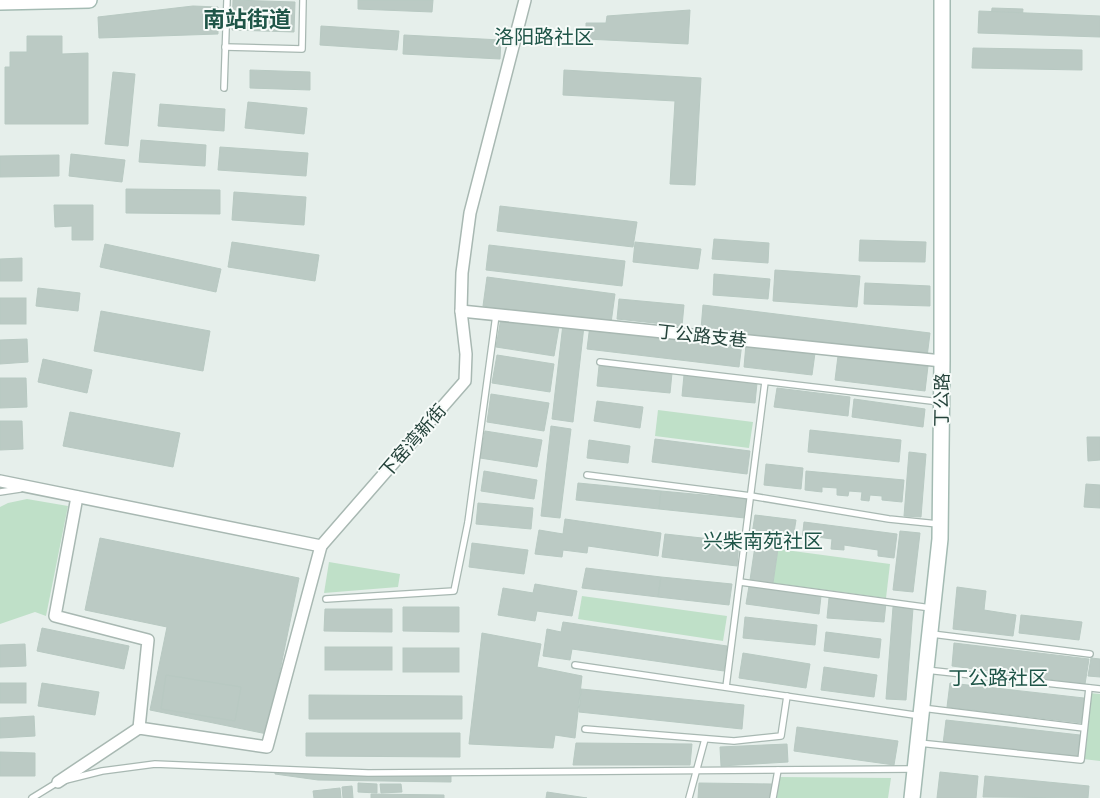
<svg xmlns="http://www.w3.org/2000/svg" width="1100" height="798" viewBox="0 0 1100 798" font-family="Rubik,'Noto Sans SC',sans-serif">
<rect width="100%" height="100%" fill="#e6efeb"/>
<g fill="#bfe0c8">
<path d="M658,410L753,422L749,448L655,436Z"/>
<path d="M27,499L68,506L46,616L35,612L0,624V507L8,503Z"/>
<path d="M778,549L890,564L886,598L773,583Z"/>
<path d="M329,562L400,574L398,587L324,593Z"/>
<path d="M582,596L727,616L723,641L578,619Z"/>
<path d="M1090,693L1100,694V761L1083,759Z"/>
<path d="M779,777L891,778L888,798H777Z"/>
</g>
<g fill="#bbcac4" stroke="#b8c9c2">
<path d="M233,0L295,2L294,32L232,30Z"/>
<path d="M358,0H433L432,12L358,9Z"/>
<path d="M193,6L218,7V34L99,38L98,17Z"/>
<path d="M992,8L1023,9L1022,19L991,18Z"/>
<path d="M690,10L688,44L586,39V23H606L607,16Z"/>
<path d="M979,11L1100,16V37L978,33Z"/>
<path d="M321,26L399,31L397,50L320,45Z"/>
<path d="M404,35L501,40L500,59L403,54Z"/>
<path d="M27,36H62V54L88,53V124H5V67H10V52H27Z"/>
<path d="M973,48L1082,50V70L972,68Z"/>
<path d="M250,70L310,72V90L250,88Z"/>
<path d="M564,70L701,78L695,185L670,184L675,101L563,95Z"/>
<path d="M113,72L135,74L128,146L105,144Z"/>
<path d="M248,102L307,108L304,134L245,128Z"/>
<path d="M160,104L225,109L224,131L158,126Z"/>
<path d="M141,140L206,145L205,166L139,162Z"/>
<path d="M220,147L308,153L306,176L218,170Z"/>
<path d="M71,154L125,160L122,182L69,176Z"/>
<path d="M59,155V176L0,177V156Z"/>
<path d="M126,189L220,190V214L126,213Z"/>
<path d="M234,192L306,197L304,225L232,220Z"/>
<path d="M54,205H93V240H72V226L55,227Z"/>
<path d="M500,206L637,222L633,247L497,231Z"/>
<path d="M714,239L769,243L768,263L712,259Z"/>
<path d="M860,240L926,242L925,262L859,261Z"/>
<path d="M232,242L319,255L315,281L228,267Z"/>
<path d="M635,242L701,249L698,269L633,262Z"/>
<path d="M105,244L221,269L216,292L100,267Z"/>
<path d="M489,245L625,261L622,286L486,270Z"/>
<path d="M22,258V281H0V259Z"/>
<path d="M775,270L860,276L857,307L773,301Z"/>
<path d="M714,274L770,279L768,299L713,295Z"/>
<path d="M487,277L615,294L611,323L483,306Z"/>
<path d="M865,283L930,286V306L864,304Z"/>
<path d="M38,288L80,293L78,311L36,306Z"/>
<rect x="0" y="298" width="26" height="26"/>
<path d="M619,299L684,305L682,326L617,319Z"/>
<path d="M703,305L930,333L927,357L701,329Z"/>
<path d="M101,311L210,331L203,371L94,351Z"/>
<path d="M501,318L559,327L554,356L496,347Z"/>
<path d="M563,324L584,326L573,422L552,419Z"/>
<path d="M590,325L742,343L739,367L587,349Z"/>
<path d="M27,339L28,362L0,364V340Z"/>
<path d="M746,344L815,353L812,375L744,367Z"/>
<path d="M497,355L554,364L550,392L492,383Z"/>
<path d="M838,356L928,366L925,391L835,380Z"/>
<path d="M43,359L92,370L87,393L38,382Z"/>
<path d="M599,366L672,373L670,393L597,386Z"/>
<path d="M684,375L757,383L755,403L682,396Z"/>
<path d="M0,378H26L27,407L0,408Z"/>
<path d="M777,388L850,397L848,416L774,407Z"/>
<path d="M491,394L549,403L544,431L487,422Z"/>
<path d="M854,399L925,409L923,427L852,417Z"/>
<path d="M597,401L643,407L640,428L594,421Z"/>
<path d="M70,412L180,433L173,467L63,446Z"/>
<path d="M0,421H22L23,449L0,450Z"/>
<path d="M551,426L571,429L560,518L541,516Z"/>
<path d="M810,430L901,440L899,462L808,452Z"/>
<path d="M485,431L542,440L537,467L480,458Z"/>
<path d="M1087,437H1100V460L1088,461Z"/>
<path d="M655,439L750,451L747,474L652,462Z"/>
<path d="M589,440L630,446L628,463L587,458Z"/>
<path d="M909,452L926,454L921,517L904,516Z"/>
<path d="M766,464L803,468L801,489L764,485Z"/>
<path d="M484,471L537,480L534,499L481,491Z"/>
<path d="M806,471L904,480L902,502L882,500V496L870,495L869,501L861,500L862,492L849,491L848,496L837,495V488L822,487V492L805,490Z"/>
<path d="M578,483L661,491L659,509L576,500Z"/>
<path d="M1086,484L1100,485V508L1084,507Z"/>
<path d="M661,491L747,499L745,518L659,509Z"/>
<path d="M478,503L533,508L531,529L476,524Z"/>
<path d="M755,515L796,520L793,539L752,534Z"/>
<path d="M565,519L661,533L658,556L588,546L587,553L563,550L562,557L535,554L539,530L563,534Z"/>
<path d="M804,522L897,534L894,558L878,556V550L844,545V550L831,549L832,539L817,537V542L802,540Z"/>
<path d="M900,531L920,533L913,592L893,590Z"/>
<path d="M665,534L739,542L737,566L662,557Z"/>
<path d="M100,538L299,578L267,734L150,710L167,627L85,610Z"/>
<path d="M472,543L528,550L524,574L469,567Z"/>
<path d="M755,546L778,549L773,583L750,580Z"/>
<path d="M586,568L661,577L658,597L582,588Z"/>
<path d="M661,577L732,584L729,605L658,597Z"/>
<path d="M535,584L577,591L572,616L537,611L535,621L498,615L503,588L533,593Z"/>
<path d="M749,586L821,596L819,614L746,604Z"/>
<path d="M957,587L986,591L984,610L1016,615L1013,636L953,629Z"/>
<path d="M829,598L886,603L884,622L827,618Z"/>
<path d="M403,607H459V632L403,631Z"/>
<path d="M893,607L913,608L906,700L886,699Z"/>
<path d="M325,609H392V632L324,631Z"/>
<path d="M1021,615L1082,622L1079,640L1019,633Z"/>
<path d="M745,617L817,625L815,645L743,638Z"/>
<path d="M563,622L727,646L724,671L572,649L570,660L543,656L547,629L561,632Z"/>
<path d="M42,628L129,646L124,669L37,651Z"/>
<path d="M826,632L881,639L879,658L824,651Z"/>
<path d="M482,633L541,644L537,667L582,676L575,738L555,735L553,748L469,744Z"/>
<path d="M954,643L1089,659L1085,684L952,666Z"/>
<path d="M25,644L26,666L0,667V645Z"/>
<rect x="325" y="647" width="67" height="23"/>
<rect x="403" y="648" width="56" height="24"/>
<path d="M743,653L810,664L806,688L739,678Z"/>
<path d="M1091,658L1100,659V677L1088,676Z"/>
<path d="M824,667L877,675L874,697L821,690Z"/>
<path d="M166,675L241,687L235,721L161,709Z"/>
<rect x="0" y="683" width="26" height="20"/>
<path d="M42,683L99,692L95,715L38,706Z"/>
<path d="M950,683L1084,698L1082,723L947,707Z"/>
<path d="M581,689L744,705L742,729L579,712Z"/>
<path d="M309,695L462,696V719H309Z"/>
<path d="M34,716L35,736L0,738V718Z"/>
<path d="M946,720L1080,735L1077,759L943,744Z"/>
<path d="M797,727L898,741L894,765L794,751Z"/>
<path d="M306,733H460V757L306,756Z"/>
<path d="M576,743L692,744L690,765H573Z"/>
<path d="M787,744L788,762L721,766L720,747Z"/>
<path d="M0,752L35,753V776H0Z"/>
<path d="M275,771L451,776V782L318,780L275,774Z"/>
<path d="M940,772L978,776L976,798H937Z"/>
<path d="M985,776L1089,786L1088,798L983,797Z"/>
<path d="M358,783L377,784V793L358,792Z"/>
<path d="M699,783L772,784V798H698Z"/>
<path d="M380,784H401L402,792L381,793Z"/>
<path d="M352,786L353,798H343L342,787Z"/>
<path d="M340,788L341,798H314L313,791Z"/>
<path d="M547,792L587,798H546Z"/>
<path d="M371,794L444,795V798H371Z"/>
</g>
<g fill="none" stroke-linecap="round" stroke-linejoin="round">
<g stroke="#a8b8b2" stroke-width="8">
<g id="lane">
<path d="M225,47L302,49L303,0"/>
<path d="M224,88L227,0"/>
<path d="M600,362L940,402"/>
<path d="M587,475L751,496L889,519L938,524"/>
<path d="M0,492L20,489"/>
<path d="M740,582L931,608"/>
<path d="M326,599L454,591L468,522L496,315"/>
<path d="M932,634L1090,654"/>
<path d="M575,665L921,716"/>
<path d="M926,670L1100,689"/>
<path d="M726,687L765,382"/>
<path d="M922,708L1084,728"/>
<path d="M585,729L734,741L781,736L787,696"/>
<path d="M919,743L1081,760L1089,688"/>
<path d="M32,798L58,782L102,771L155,764L368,773L913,769"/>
<path d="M689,798L705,739"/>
<path d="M773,798L778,770"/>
</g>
</g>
<g stroke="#a8b8b2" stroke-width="14">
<g id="street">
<path d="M461,311L942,361"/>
<path d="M0,481L321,546L465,381L466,354L461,311L462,273L470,213L525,0"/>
<path d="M77,497L55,616L148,640L139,728"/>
<path d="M58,782L139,728L267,747L321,546"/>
</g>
</g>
<g stroke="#a4bbb3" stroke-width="18">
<g id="secondary">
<path d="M0,2L89,0"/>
<path d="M912,798L940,539L942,361V0"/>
</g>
</g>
<use href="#lane" stroke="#fff" stroke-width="5.5"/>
<use href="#street" stroke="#fff" stroke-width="11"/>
<use href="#secondary" stroke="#fff" stroke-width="15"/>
</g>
<g text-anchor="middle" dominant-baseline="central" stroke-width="4" stroke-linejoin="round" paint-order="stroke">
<g font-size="18" fill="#24423a" stroke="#f7fbf9">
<text transform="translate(702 336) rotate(6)">丁公路支巷</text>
<text transform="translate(942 400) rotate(-89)">丁公路</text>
<text transform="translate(413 441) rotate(-49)">下窑湾新街</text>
</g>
<g font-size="20" fill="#1f5548" stroke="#f7fbf9">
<text x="544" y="37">洛阳路社区</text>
<text x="763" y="541">兴柴南苑社区</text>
<text x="998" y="678">丁公路社区</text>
</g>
<g font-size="22" font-weight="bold" fill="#1f5548" stroke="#f7fbf9">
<text x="247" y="19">南站街道</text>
</g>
</g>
</svg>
